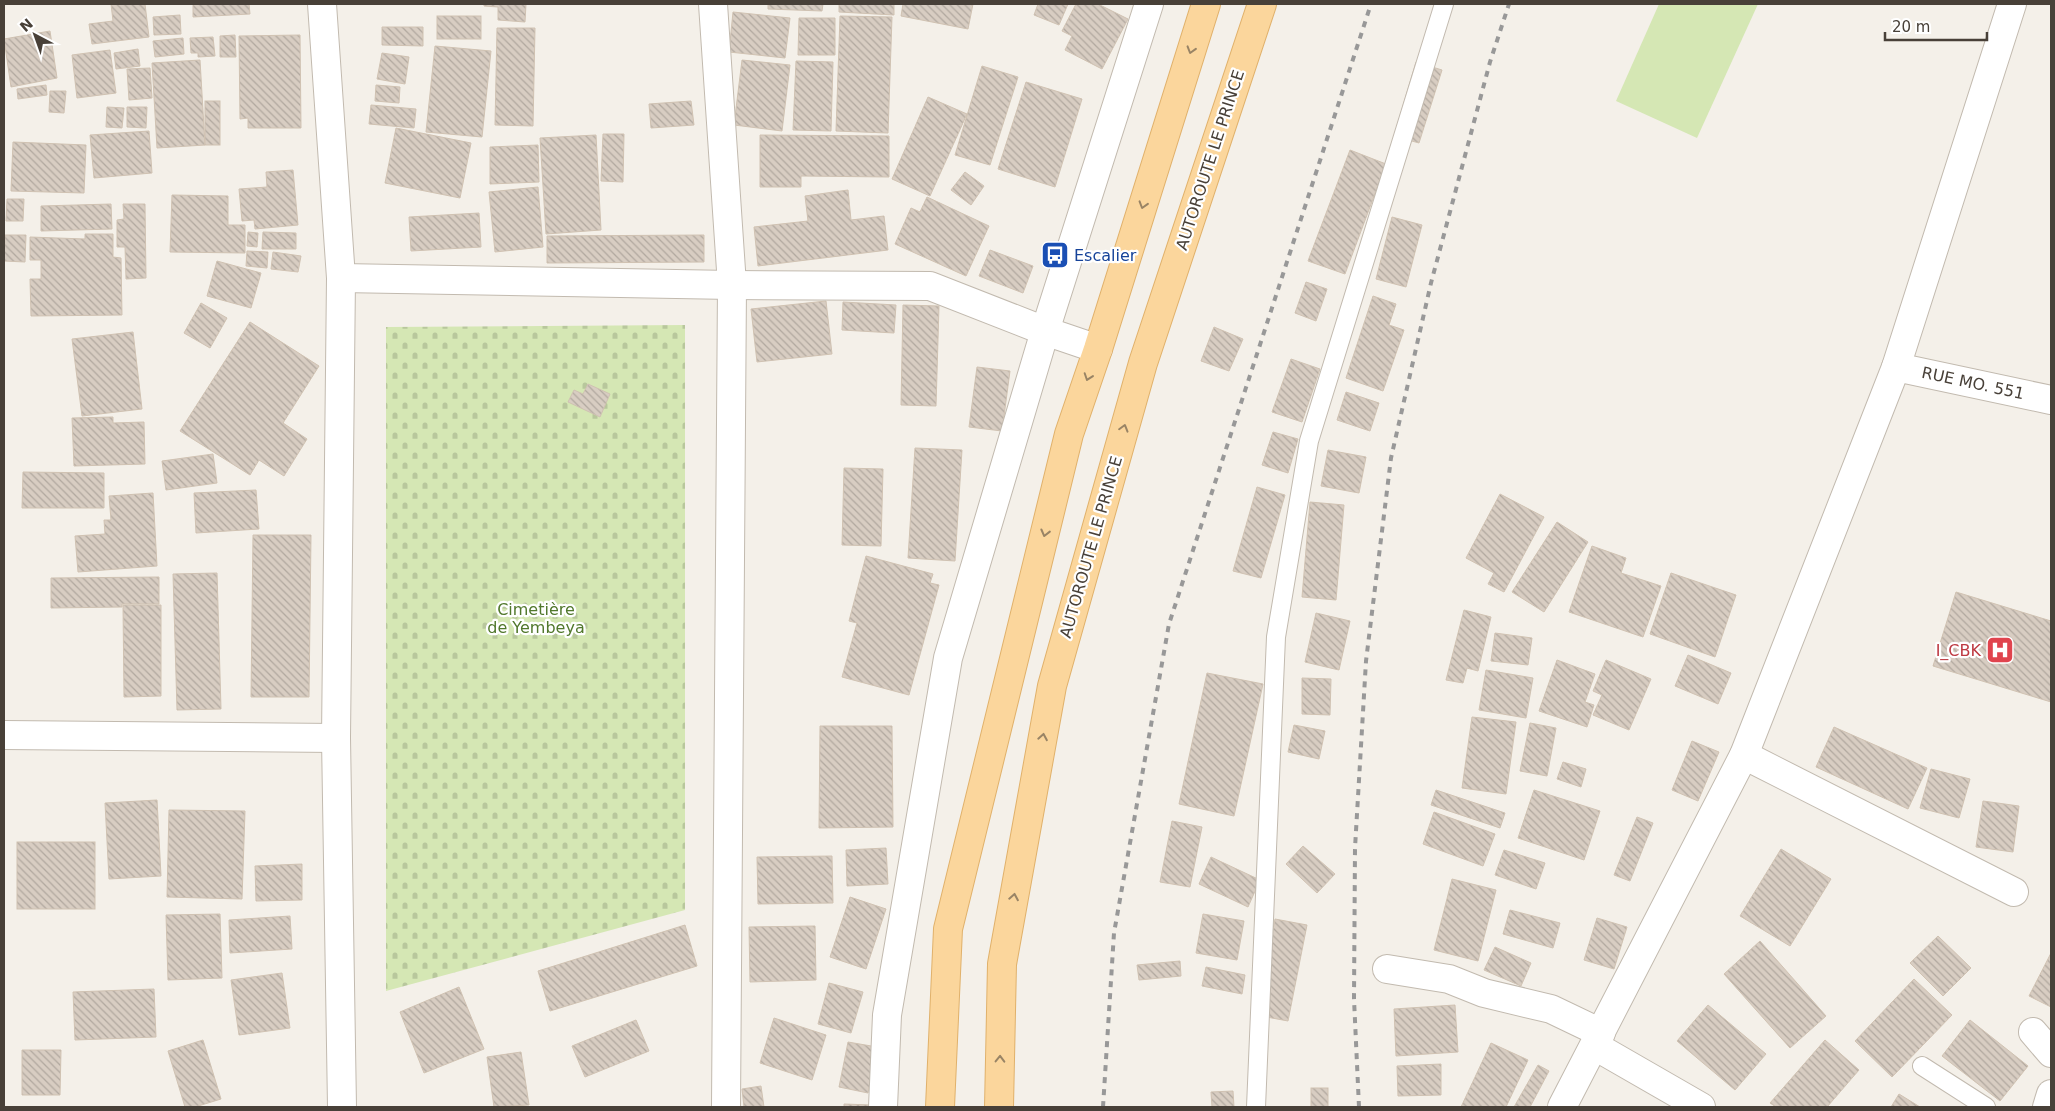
<svg xmlns="http://www.w3.org/2000/svg" width="2055" height="1111" viewBox="0 0 2055 1111" font-family="'DejaVu Sans',sans-serif">
<defs>
<pattern id="cemetery-stones" width="16" height="16" patternUnits="userSpaceOnUse" patternTransform="scale(1.25)"><rect width="16" height="16" fill="#d5e7b4"/><path d="M2 7V4a2 2 0 0 1 4 0v3zM10 15v-3a2 2 0 0 1 4 0v3z" fill="#b8c79c"/></pattern>
<pattern id="building-back-hatch" width="6" height="6" patternUnits="userSpaceOnUse" patternTransform="scale(1.25)"><rect width="6" height="6" fill="#d8cdc2"/><path d="M-1 5l2 2M0 0l6 6M5-1l2 2" fill="none" stroke="#b1a89f"/></pattern>
</defs>
<rect width="100%" height="100%" fill="#f4f0e9"/>
<path fill="#d5e7b4" d="M1659,4H1758L1697,138L1616,101Z"/>
<path fill="url(#cemetery-stones)" d="M685,325V910L386,991V327Z"/>
<g fill="url(#building-back-hatch)" stroke="#d0c2b2">
<path d="M111,4H145L149,37L92,44L89,24L113,21Z"/>
<path d="M193,4H249L250,14L193,17Z"/>
<path d="M484,4H526L525,22L498,20V7L484,6Z"/>
<path d="M768,4H823L822,11L768,9Z"/>
<path d="M839,4H894V15L839,12Z"/>
<path d="M903,4H973L968,29L901,16Z"/>
<path d="M1038,4H1068L1059,25L1034,15Z"/>
<path d="M1076,4H1098L1128,19L1102,69L1065,50L1072,36L1062,31Z"/>
<path d="M733,12L790,18L785,58L729,52Z"/>
<path d="M180,15L181,34L154,35L153,17Z"/>
<rect x="437" y="16" width="44" height="23"/>
<path d="M840,16L892,17L888,133L836,131Z"/>
<path d="M799,18H835V55H798Z"/>
<path d="M382,27H423V46L382,45Z"/>
<path d="M497,28H535L533,126L495,125Z"/>
<path d="M50,31L57,78L11,87L4,39Z"/>
<path d="M235,35L236,57H220V36Z"/>
<path d="M300,35L301,128H248V118L240,119L239,36Z"/>
<path d="M213,37L215,56L198,57V53H191L190,38Z"/>
<path d="M183,38L184,54L155,57L153,41Z"/>
<path d="M435,46L491,51L482,137L426,132Z"/>
<path d="M138,49L140,66L116,69L114,53Z"/>
<path d="M110,50L116,93L77,98L72,55Z"/>
<path d="M382,53L409,57L405,84L377,79Z"/>
<path d="M200,60L205,145L157,148L152,63Z"/>
<path d="M742,60L790,65L782,131L734,125Z"/>
<path d="M796,61L833,62L831,131L793,130Z"/>
<path d="M1416,62L1442,70L1419,143L1394,136Z"/>
<path d="M982,66L1018,77L990,165L955,155Z"/>
<path d="M150,68L152,98L129,100L127,69Z"/>
<path d="M1026,82L1082,99L1055,187L998,169Z"/>
<path d="M46,85L47,95L18,99L17,89Z"/>
<path d="M376,85L400,87L399,103L375,101Z"/>
<path d="M50,91H66L64,113L49,112Z"/>
<path d="M928,97L967,114L930,196L892,179Z"/>
<rect x="205" y="101" width="15" height="44"/>
<path d="M691,101L694,125L651,128L649,104Z"/>
<path d="M371,105L416,109L414,128L369,124Z"/>
<path d="M107,107L124,108L122,128L106,127Z"/>
<path d="M127,107H147L146,128L127,127Z"/>
<path d="M396,128L471,143L460,198L385,183Z"/>
<path d="M149,131L152,173L94,178L90,135Z"/>
<path d="M603,134H624L623,182L601,181Z"/>
<path d="M596,135L601,230L546,234L540,138Z"/>
<path d="M760,135L889,136V177L801,176V187H760Z"/>
<path d="M13,142L86,145L84,193L11,191Z"/>
<path d="M538,145L539,182L490,184V147Z"/>
<path d="M1350,150L1386,164L1345,274L1308,261Z"/>
<path d="M293,170L298,225L255,229L254,220L242,221L239,189L267,187L266,172Z"/>
<path d="M965,172L984,186L971,205L951,190Z"/>
<path d="M538,187L543,247L495,252L489,192Z"/>
<path d="M848,190L851,220L884,216L888,250L758,266L754,227L808,221L805,196Z"/>
<path d="M172,195L228,196V225H245V253L170,252Z"/>
<path d="M927,197L989,226L966,276L895,244L911,208L920,212Z"/>
<path d="M7,199H24L23,221H6Z"/>
<path d="M111,204L112,229L41,231V206Z"/>
<path d="M123,204H145L146,278L126,279L125,247H117V220L124,219Z"/>
<path d="M479,213L481,247L411,251L409,217Z"/>
<path d="M1392,217L1422,225L1406,287L1376,279Z"/>
<path d="M248,232L258,233L257,247L247,246Z"/>
<path d="M263,232L296,233V249H262Z"/>
<path d="M85,234H113V257L121,258L122,315L31,316L30,279H41V260H30V237L85,239Z"/>
<path d="M5,235H26L25,262L4,261Z"/>
<path d="M704,235V262L547,263V236Z"/>
<path d="M990,250L1033,266L1023,293L979,276Z"/>
<path d="M247,251L268,252L267,268L246,266Z"/>
<path d="M273,252L301,256L298,272L271,269Z"/>
<path d="M217,261L261,273L251,308L207,296Z"/>
<path d="M1306,282L1327,289L1316,321L1295,313Z"/>
<path d="M1373,296L1396,304L1389,325L1404,330L1383,391L1346,378Z"/>
<path d="M826,301L832,354L757,362L751,309Z"/>
<path d="M843,302L896,305L894,333L842,330Z"/>
<path d="M201,303L227,318L210,348L184,333Z"/>
<path d="M903,305L939,306L936,406L901,405Z"/>
<path d="M250,322L319,366L283,423L307,439L284,476L259,460L250,475L180,431Z"/>
<path d="M1214,327L1243,339L1229,371L1201,361Z"/>
<path d="M133,332L142,409L82,416L72,339Z"/>
<path d="M1291,359L1320,369L1302,422L1272,412Z"/>
<path d="M977,367L1010,371L1002,431L969,427Z"/>
<path d="M588,384L610,394L600,417L568,402L574,390L583,394Z"/>
<path d="M1346,392L1379,403L1370,431L1337,420Z"/>
<path d="M113,417V423L144,422L145,464L74,466L72,418Z"/>
<path d="M1273,432L1298,439L1288,473L1262,465Z"/>
<path d="M915,448L962,450L955,561L908,558Z"/>
<path d="M1328,450L1366,457L1359,493L1321,486Z"/>
<path d="M213,454L217,483L166,490L162,461Z"/>
<path d="M844,468L883,469L881,546L842,545Z"/>
<path d="M23,472L104,473V508H22Z"/>
<path d="M1257,487L1285,495L1261,578L1233,571Z"/>
<path d="M256,490L259,529L196,533L194,493Z"/>
<path d="M153,493L157,566L78,572L75,536L105,534L104,520H111L109,496Z"/>
<path d="M1500,494L1544,517L1504,592L1488,584L1494,573L1466,558Z"/>
<path d="M1310,502L1344,505L1336,600L1302,597Z"/>
<path d="M1557,522L1588,542L1544,612L1512,592Z"/>
<path d="M253,535H311L309,697H251Z"/>
<path d="M1592,546L1626,558L1621,573L1661,586L1643,637L1569,612Z"/>
<path d="M866,556L933,574L930,583L939,585L909,695L842,677L857,623L849,621Z"/>
<path d="M217,573L221,709L177,710L173,574Z"/>
<path d="M1671,573L1736,595L1715,657L1650,634Z"/>
<path d="M159,577V604H122V607L51,608V578Z"/>
<path d="M1956,592L2051,621V702L1933,666Z"/>
<path d="M123,605H161V696L124,697Z"/>
<path d="M1464,610L1491,617L1478,671L1467,668L1463,683L1446,680Z"/>
<path d="M1316,613L1350,621L1339,670L1305,662Z"/>
<path d="M1495,633L1532,638L1528,665L1491,661Z"/>
<path d="M1688,655L1731,673L1718,704L1675,686Z"/>
<path d="M1557,660L1595,674L1585,702L1594,705L1587,727L1539,711Z"/>
<path d="M1606,660L1651,679L1629,730L1593,715L1602,695L1593,691Z"/>
<path d="M1486,670L1533,678L1526,718L1479,710Z"/>
<path d="M1207,673L1263,684L1234,816L1179,804Z"/>
<path d="M1302,678L1331,679L1330,715L1302,714Z"/>
<path d="M1472,717L1516,722L1506,794L1462,788Z"/>
<path d="M1530,723L1556,728L1547,776L1520,771Z"/>
<path d="M1294,725L1325,731L1319,759L1288,752Z"/>
<path d="M820,726H892L893,827L819,828Z"/>
<path d="M1834,727L1927,768L1908,809L1816,767Z"/>
<path d="M1692,741L1719,752L1698,801L1672,790Z"/>
<path d="M1563,762L1586,769L1581,787L1557,779Z"/>
<path d="M1931,769L1970,779L1959,818L1920,808Z"/>
<path d="M1436,790L1505,813L1500,828L1431,805Z"/>
<path d="M1534,790L1600,811L1584,860L1518,838Z"/>
<path d="M157,800L161,876L109,879L105,803Z"/>
<path d="M1983,801L2019,806L2013,852L1976,847Z"/>
<path d="M169,810L245,811L242,899L167,897Z"/>
<path d="M1434,812L1495,834L1483,866L1423,844Z"/>
<path d="M1637,817L1653,823L1630,881L1614,875Z"/>
<path d="M1172,821L1202,827L1190,887L1160,882Z"/>
<rect x="17" y="842" width="78" height="67"/>
<path d="M1303,846L1335,874L1317,893L1286,864Z"/>
<path d="M886,848L888,884L847,886L846,850Z"/>
<path d="M1781,849L1831,879L1790,946L1740,916Z"/>
<path d="M1504,850L1545,863L1536,889L1495,875Z"/>
<path d="M832,856L833,903L758,904L757,857Z"/>
<path d="M1211,857L1260,880L1248,907L1199,884Z"/>
<path d="M302,864V900L256,901L255,866Z"/>
<path d="M1452,879L1496,890L1478,961L1434,950Z"/>
<path d="M850,897L886,909L866,969L830,957Z"/>
<path d="M1510,910L1560,923L1553,948L1503,934Z"/>
<path d="M220,914L222,978L168,980L166,915Z"/>
<path d="M1203,914L1244,921L1237,960L1196,953Z"/>
<path d="M290,916L292,949L230,953L229,920Z"/>
<path d="M1597,918L1627,927L1614,969L1584,960Z"/>
<path d="M1275,919L1307,925L1288,1021L1256,1015Z"/>
<path d="M685,925L697,966L550,1011L538,971Z"/>
<path d="M815,926L816,980L750,982L749,927Z"/>
<path d="M1938,936L1971,968L1943,996L1910,963Z"/>
<path d="M1760,941L1826,1016L1790,1048L1724,974Z"/>
<path d="M1495,947L1531,963L1521,986L1484,970Z"/>
<path d="M2051,953V1007L2029,996Z"/>
<path d="M1180,961L1181,976L1139,980L1137,965Z"/>
<path d="M1206,967L1245,975L1242,994L1202,986Z"/>
<path d="M282,973L290,1028L239,1035L231,980Z"/>
<path d="M1914,979L1952,1015L1892,1077L1855,1041Z"/>
<path d="M829,983L863,992L851,1033L818,1024Z"/>
<path d="M459,987L484,1049L424,1073L400,1012Z"/>
<path d="M154,989L156,1037L75,1040L73,992Z"/>
<path d="M1455,1005L1458,1052L1396,1056L1394,1009Z"/>
<path d="M1708,1005L1766,1054L1735,1090L1677,1041Z"/>
<path d="M774,1018L826,1035L812,1080L760,1063Z"/>
<path d="M636,1020L649,1051L585,1077L572,1046Z"/>
<path d="M1970,1020L2028,1066L2000,1101L1942,1056Z"/>
<path d="M203,1040L221,1099L195,1107H185L168,1051Z"/>
<path d="M1825,1040L1859,1070L1827,1107H1776L1770,1103Z"/>
<path d="M848,1042L877,1047L868,1093L839,1087Z"/>
<path d="M1491,1043L1528,1060L1506,1107H1461Z"/>
<path d="M22,1050H61L60,1095H22Z"/>
<path d="M521,1052L529,1105L494,1107L487,1057Z"/>
<path d="M1441,1064V1095L1398,1096L1397,1066Z"/>
<path d="M1538,1065L1549,1071L1530,1107H1514Z"/>
<path d="M761,1086L764,1107H744L742,1089Z"/>
<rect x="1311" y="1088" width="17" height="19"/>
<path d="M1233,1091L1234,1107H1212L1211,1092Z"/>
<path d="M1899,1094L1920,1107H1891Z"/>
<path d="M844,1104L871,1105V1107H844Z"/>
</g>
<g fill="none" stroke-linecap="round" stroke-linejoin="round">
<g stroke="#c2baaf" stroke-width="20">
<g id="service">
<path d="M1922,1066L1986,1107"/>
<path d="M1256,1107L1276,637L1309,441L1444,4"/>
</g>
</g>
<g stroke="#c2baaf" stroke-width="30">
<g id="minor">
<path d="M322,4L341,278L336,738L342,1107"/>
<path d="M713,4L732,285L726,1107"/>
<path d="M341,278L732,285L930,286L1045,331L1098,349"/>
<path d="M1896,367L2051,400"/>
<path d="M4,735L336,738"/>
<path d="M1744,755L2014,892"/>
<path d="M1387,969L1449,979L1484,993L1551,1009L1601,1033"/>
<path d="M2033,1032L2051,1053"/>
<path d="M1595,1046L1701,1107"/>
<path d="M883,1107L887,1015L948,658L1045,331L1149,4"/>
<path d="M2047,1107L2051,1094"/>
</g>
</g>
<g stroke="#c2baaf" stroke-width="30">
<path id="tertiary" d="M1562,1107L1744,755L1896,367L2012,4"/>
</g>
<g stroke="#e0b16b" stroke-width="30">
<g id="primary">
<path d="M940,1107L948,929L1069,434L1098,349L1206,4"/>
<path d="M999,1107L1002,964L1052,686L1143,363L1262,4"/>
</g>
</g>
<use href="#service" stroke="#fff" stroke-width="18"/>
<use href="#minor" stroke="#fff" stroke-width="28"/>
<use href="#tertiary" stroke="#fff" stroke-width="28"/>
<use href="#primary" stroke="#fbd69c" stroke-width="28"/>
<g stroke="#989898" stroke-width="4" stroke-dasharray="6 6" stroke-linecap="butt">
<path d="M1103,1107L1114,933L1169,624L1371,4"/>
<path d="M1359,1107L1354,999L1355,848L1366,661L1391,458L1431,283L1490,62L1509,4"/>
</g>
</g>
<defs><path id="oneway-chevron" d="M-2-3.5L2.5 0L-2 3.5" fill="none" stroke-width="1.6" stroke-linecap="round" stroke-linejoin="round" transform="scale(1.25)"/></defs>
<g stroke="#998465">
<use href="#oneway-chevron" transform="translate(1191 50) rotate(107)"/>
<use href="#oneway-chevron" transform="translate(1143 205) rotate(107)"/>
<use href="#oneway-chevron" transform="translate(1088 377) rotate(109)"/>
<use href="#oneway-chevron" transform="translate(1124 428) rotate(-74)"/>
<use href="#oneway-chevron" transform="translate(1045 533) rotate(104)"/>
<use href="#oneway-chevron" transform="translate(1043 737) rotate(-80)"/>
<use href="#oneway-chevron" transform="translate(1014 897) rotate(-80)"/>
<use href="#oneway-chevron" transform="translate(1000 1059) rotate(-89)"/>
</g>
<defs>
<g id="bus-square" transform="scale(1.4375)"><rect x="-9" y="-9" width="18" height="18" rx="4" fill="#1a4fb4" stroke="#fff"/><path d="M-5-6H5V4H4V6H2V4H-2V6H-4V4H-5ZM-3.5-4V0h7V-4ZM-3.5 1.2v1.5H-2V1.2ZM2 1.2v1.5H3.5V1.2Z" fill="#fff"/></g>
<g id="hospital-square" transform="scale(1.4375)"><rect x="-9" y="-9" width="18" height="18" rx="4" fill="#e0444e" stroke="#fff"/><path d="M-5-5h3v3.5h4V-5h3V5h-3V1.5h-4V5h-3Z" fill="#fff"/></g>
</defs>
<g fill-rule="evenodd">
<use href="#bus-square" x="1055" y="255"/>
<use href="#hospital-square" x="2000" y="650"/>
</g>
<g text-anchor="middle" dominant-baseline="central" stroke-width="4.5" stroke-linejoin="round" paint-order="stroke">
<g font-size="16" fill="#484038" stroke="#fff">
<text transform="translate(1210 160) rotate(-72)">AUTOROUTE LE PRINCE</text>
<text transform="translate(1973 383) rotate(12)">RUE MO. 551</text>
<text transform="translate(1091 547) rotate(-74)">AUTOROUTE LE PRINCE</text>
</g>
<g font-size="16" fill="#164399" stroke="#fff" text-anchor="start">
<text x="1074" y="255">Escalier</text>
</g>
<g font-size="16" fill="#51782c" stroke="#fff">
<text x="536" y="609">Cimetière<tspan x="536" dy="18">de Yembeya</tspan></text>
</g>
<g font-size="16" fill="#be3a42" stroke="#fff" text-anchor="end">
<text x="1981" y="650">I_CBK</text>
</g>
</g>
<rect width="2055" height="1111" fill="none" stroke="#484038" stroke-width="10"/>
<g transform="translate(35 35) rotate(319)" stroke="#ffffff" stroke-width="4" paint-order="stroke">
<path d="M0-4L9 19L0 12L-9 19Z" fill="#484038"/>
<text y="-8" font-size="14" font-weight="bold" text-anchor="middle" fill="#484038">N</text>
</g>
<path d="M1885 32v8h102v-8" fill="none" stroke="#484038" stroke-width="2.5"/>
<text x="1892" y="32" font-size="15" fill="#484038" stroke="#ffffff" stroke-width="4" paint-order="stroke">20 m</text>
</svg>
